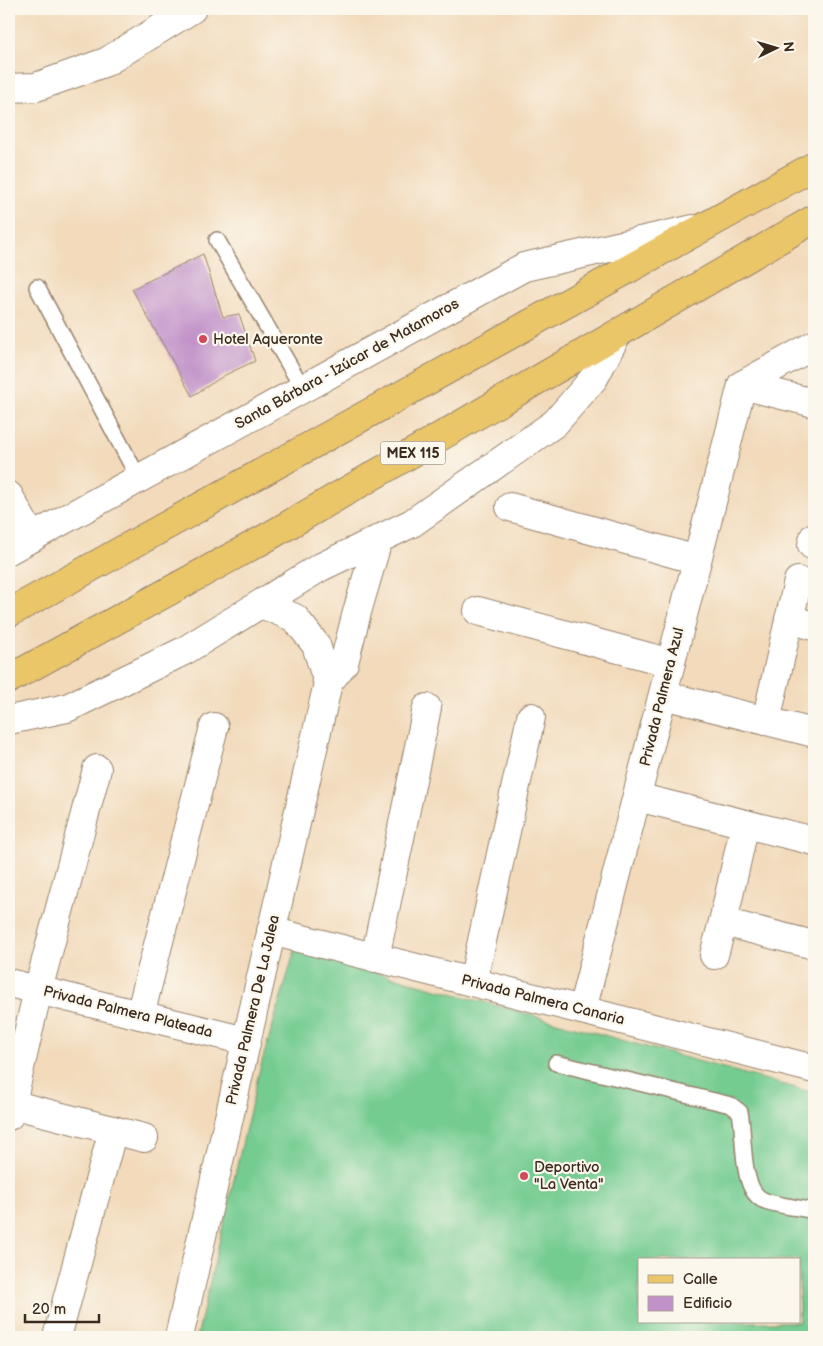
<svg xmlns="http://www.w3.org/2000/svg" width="823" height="1346" viewBox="0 0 823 1346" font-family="'Balsamiq Sans',sans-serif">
<rect width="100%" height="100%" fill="#fbf7ec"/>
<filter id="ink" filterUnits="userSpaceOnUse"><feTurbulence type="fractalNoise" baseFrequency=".02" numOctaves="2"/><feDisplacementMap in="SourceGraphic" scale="10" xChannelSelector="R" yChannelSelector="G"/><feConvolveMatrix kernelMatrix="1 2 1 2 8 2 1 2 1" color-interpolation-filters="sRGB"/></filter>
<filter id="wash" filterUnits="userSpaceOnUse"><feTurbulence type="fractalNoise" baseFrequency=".0096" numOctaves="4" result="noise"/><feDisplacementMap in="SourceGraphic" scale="20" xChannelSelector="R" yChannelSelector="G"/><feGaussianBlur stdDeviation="1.12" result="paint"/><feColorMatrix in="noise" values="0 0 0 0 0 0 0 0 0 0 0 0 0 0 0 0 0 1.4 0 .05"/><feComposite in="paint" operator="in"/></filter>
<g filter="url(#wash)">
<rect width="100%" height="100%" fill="#f2dabb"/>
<path fill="#75cc91" stroke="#587b58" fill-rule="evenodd" d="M295,950L814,1093V1337H197L259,1072ZM639,1260H799V1322H639Z"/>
<g id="blocks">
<path fill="#c192c9" d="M203,254L223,317L239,314L255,361L225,375L192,396L132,289Z"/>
</g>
</g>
<g filter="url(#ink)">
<use href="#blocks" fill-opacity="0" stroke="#96826c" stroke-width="1"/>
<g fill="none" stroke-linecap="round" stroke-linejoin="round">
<g stroke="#96826c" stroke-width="18">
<g id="service">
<path d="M217,240L303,389"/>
<path d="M37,287L139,479"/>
<path d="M556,1063L731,1105L740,1112C745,1135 740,1186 761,1199C771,1205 802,1208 814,1211"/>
</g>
</g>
<g stroke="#96826c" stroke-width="30">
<g id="minor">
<path d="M9,88L36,87L106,62L192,9"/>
<path d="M742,385L814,345"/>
<path d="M742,385L814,403"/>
<path d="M9,496L32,538"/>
<path d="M510,507L697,560"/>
<path d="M812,545L814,537"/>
<path d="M261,604L295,618L316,645L328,683"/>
<path d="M478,611L671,663"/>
<path d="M789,619L814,626"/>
<path d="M663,695L814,733"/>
<path d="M9,720L67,708L184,651L319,568L412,523L555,423L594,378L617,334"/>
<path d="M766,721L798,581"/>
<path d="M637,797L814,841"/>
<path d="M723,922L814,945"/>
<path d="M271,931L814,1069"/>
<path d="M714,955L723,922L745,824"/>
<path d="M375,958L427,708"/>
<path d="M473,982L531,717"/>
<path d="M9,983L246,1041"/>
<path d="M582,1010L742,385"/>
<path d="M140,1015L214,727"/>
<path d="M11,1104L144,1138"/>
<path d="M9,1116L38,990L97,769"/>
<path d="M57,1337L113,1130"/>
<path d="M179,1337L328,683L344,663L357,612L378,540"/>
</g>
</g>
<g stroke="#96826c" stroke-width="30">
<path id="tertiary" d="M9,550L524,267L694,229"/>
</g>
<g stroke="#96826c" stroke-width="30">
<g id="primary">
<path d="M9,613L814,166"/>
<path d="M9,679L266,538L814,219"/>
</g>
</g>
<use href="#service" stroke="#fff" stroke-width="15"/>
<use href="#minor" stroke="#fff" stroke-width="28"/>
<use href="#tertiary" stroke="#fff" stroke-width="28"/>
<use href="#primary" stroke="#eac669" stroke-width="28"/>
</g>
</g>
<g fill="#d1495b" stroke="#fbf7ec" stroke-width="2">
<circle cx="203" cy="339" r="5"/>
<circle cx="524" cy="1176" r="5"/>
</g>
<g text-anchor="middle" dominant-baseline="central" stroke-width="4.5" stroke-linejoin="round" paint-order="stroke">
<rect fill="#fbf7ec" stroke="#75685c" stroke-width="1" x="380.5" y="441.5" width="65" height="23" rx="4"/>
<g font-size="14" font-weight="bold" fill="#3b2a1e">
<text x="413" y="453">MEX 115</text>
</g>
<g font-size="15" fill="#3b2a1e" stroke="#fbf7ec" text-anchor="start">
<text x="213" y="339">Hotel Aqueronte</text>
<text x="534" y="1167">Deportivo<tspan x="534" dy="17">"La Venta"</tspan></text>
</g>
<g font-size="15" fill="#3b2a1e" stroke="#fbf7ec">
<text transform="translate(347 364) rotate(-29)">Santa Bárbara - Izúcar de Matamoros</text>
<text transform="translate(662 697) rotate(-76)">Privada Palmera Azul</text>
<text transform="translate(543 1000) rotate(14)">Privada Palmera Canaria</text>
<text transform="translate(253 1010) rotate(-77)">Privada Palmera De La Jalea</text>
<text transform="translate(128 1012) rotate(14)">Privada Palmera Plateada</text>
</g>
</g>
<rect width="823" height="1346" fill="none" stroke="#fbf7ec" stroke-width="30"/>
<rect x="638" y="1258" width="162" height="65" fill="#fbf7ec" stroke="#aea59a"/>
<rect x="648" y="1275" width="25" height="8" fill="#eac669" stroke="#aea59a"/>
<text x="683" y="1284" font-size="15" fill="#3b2a1e">Calle</text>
<rect x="648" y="1296" width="25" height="15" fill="#c192c9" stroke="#aea59a"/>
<text x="683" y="1308" font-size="15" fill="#3b2a1e">Edificio</text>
<g transform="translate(776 48) rotate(85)" stroke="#fbf7ec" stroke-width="4" paint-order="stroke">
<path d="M0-4L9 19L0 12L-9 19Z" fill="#3b2a1e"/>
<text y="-8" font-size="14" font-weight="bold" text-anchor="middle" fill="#3b2a1e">N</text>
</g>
<path d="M25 1314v8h74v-8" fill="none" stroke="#3b2a1e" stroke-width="2.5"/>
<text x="32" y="1314" font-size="15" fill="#3b2a1e" stroke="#fbf7ec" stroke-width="4" paint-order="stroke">20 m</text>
</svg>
